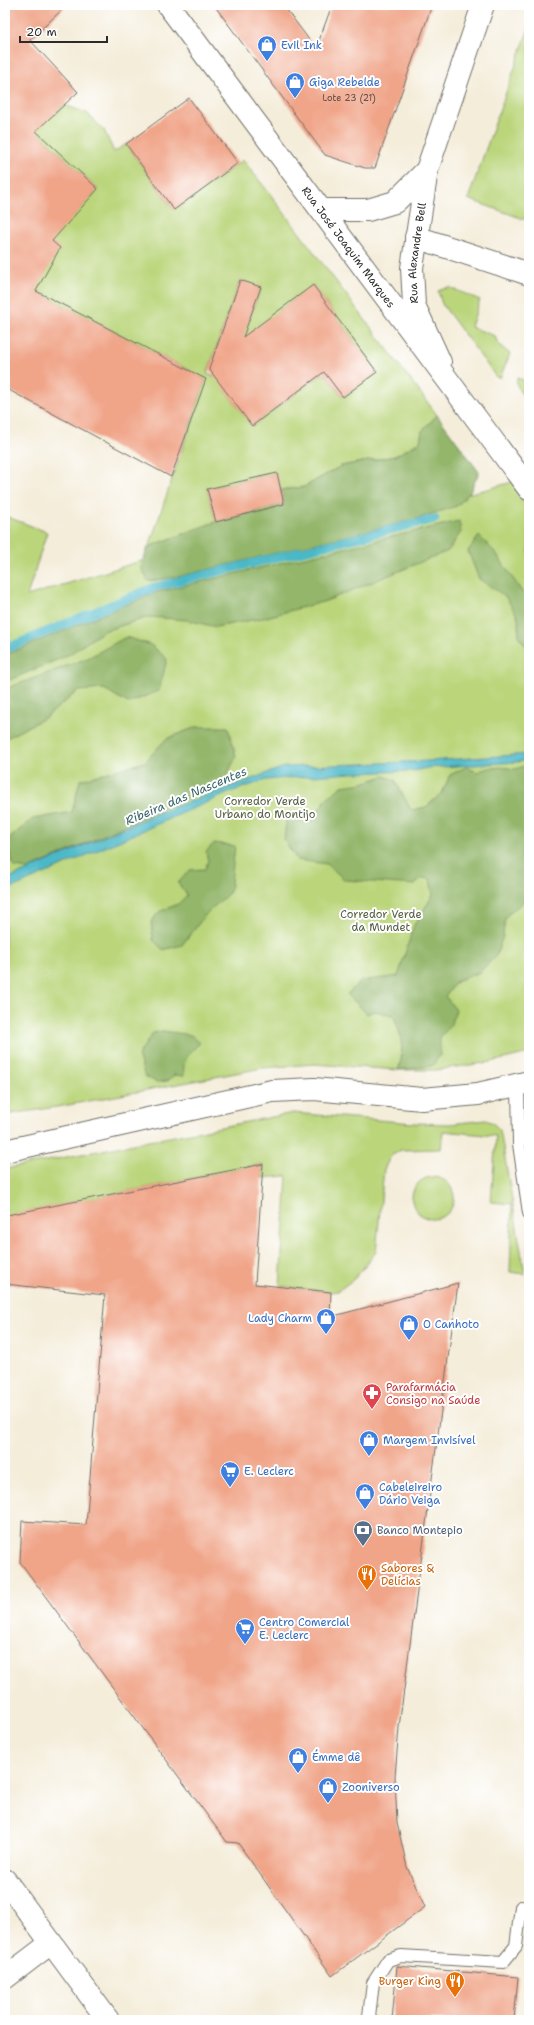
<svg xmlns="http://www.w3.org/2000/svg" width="534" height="2025" viewBox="0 0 534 2025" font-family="'Shantell Sans',sans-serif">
<rect width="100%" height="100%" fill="#fff"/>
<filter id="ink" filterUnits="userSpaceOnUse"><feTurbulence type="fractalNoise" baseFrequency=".025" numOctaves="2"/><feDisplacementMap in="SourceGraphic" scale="8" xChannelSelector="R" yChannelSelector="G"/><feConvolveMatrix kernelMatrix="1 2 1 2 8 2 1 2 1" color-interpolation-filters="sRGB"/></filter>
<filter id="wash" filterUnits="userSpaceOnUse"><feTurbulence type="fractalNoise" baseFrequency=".012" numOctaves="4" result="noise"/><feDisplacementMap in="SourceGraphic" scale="16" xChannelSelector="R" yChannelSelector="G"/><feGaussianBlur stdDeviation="0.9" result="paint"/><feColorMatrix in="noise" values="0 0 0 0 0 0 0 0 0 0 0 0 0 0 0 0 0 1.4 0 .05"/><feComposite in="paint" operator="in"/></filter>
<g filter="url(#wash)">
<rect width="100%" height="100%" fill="#f4edda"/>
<g fill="#bad57a" stroke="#728052" fill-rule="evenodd">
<path d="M529,28V221L468,199Z"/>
<path d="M5,67L56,113L64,105L87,113L104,130L114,152L126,144L174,210L243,160L270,194L437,415L422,431L420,442L395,456L341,466L304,487L281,490L276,473L207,489L216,522L149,547L206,379L36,291L5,198V157L71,219L98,189L30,125ZM240,280L261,288L226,380L207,374ZM313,285L377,372L343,397L326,375L322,374L252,426L226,391L295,335L278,311Z"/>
<path d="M449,287L480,300L471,327L495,336L498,344L510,354L500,378L496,377L442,304L438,291Z"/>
<path d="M517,378L529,382V403C523,395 515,388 517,378Z"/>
<path d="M529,477V1053L491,1062L435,1070H398L314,1064L262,1068L63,1106L5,1115V516L47,532L27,596L144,560L142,567L488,489Z"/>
<path d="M293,1113L413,1123L449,1124L486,1120L493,1123L500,1130L525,1274L510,1272L512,1204L491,1202L496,1136L443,1131L441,1149L401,1150L391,1156L384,1169L376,1252L355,1278L338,1291L331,1292L280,1286L287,1176L262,1178L263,1164L5,1216V1169Z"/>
<circle cx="433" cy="1198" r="21"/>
</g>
<g fill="#93b66a" stroke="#5f704a">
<path d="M437,415L479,472L470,492L457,506L413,520L177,577L148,581L141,567L148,547L212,523L284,504L281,490L304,487L341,466L395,456L420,442L422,431Z"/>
<path d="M459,521L461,532L448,551L326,601L263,618L216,627L187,620L149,617L104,631L68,655L5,682V655L157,592Z"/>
<path d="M479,536L495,552L529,602V650L519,637L518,617L505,596L479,579L468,551Z"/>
<path d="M126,637L151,645L167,659L159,691L128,703L104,689L78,691L46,717L5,739V689L88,658Z"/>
<path d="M196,727H228L236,757L224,781L29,869L14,867L6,841L33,819L72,812L80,780L145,762L166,739Z"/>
<path d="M529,764V897L505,917L503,936L496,956L480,972L457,981L445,996L456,1010L451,1024L440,1038V1055L432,1066L398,1070C405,1051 401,1033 393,1015L374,1011L367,1014L347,994L361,981L398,976L414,925L433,895L430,879L421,878L415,885L345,880L327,864L297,860L284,840L287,813H317L326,799L342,786L363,783L384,776L395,780L411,810L426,807L442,793L450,775L466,767L477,772L488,768L501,767L516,769Z"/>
<path d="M214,843L235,846L230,892L207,913L182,945L163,950L153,940L151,922L159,912L178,904L187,895L178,883L190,870L205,869L208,861L206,852Z"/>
<path d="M163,1031L191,1035L200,1043C188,1054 182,1060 184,1076L174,1075L168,1081L157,1082L145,1077L138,1055L153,1033Z"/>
</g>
<path fill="#4bb8c7" stroke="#3b7279" d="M529,754V760L517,762L427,768L413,771L351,773L266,780L233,791L5,891V880L155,814L284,767L428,761Z"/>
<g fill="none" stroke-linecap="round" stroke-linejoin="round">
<path stroke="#4bb8c7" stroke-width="9" d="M5,649L155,587L435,519"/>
</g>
<g id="blocks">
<g fill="#f0a488">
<path d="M5,5H67L30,40L78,92L36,131L98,189L52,241L60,248L36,291L206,379L171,477L5,388Z"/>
<path d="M214,5H283L316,49L332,5H432L375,168H365L325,155Z"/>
<path d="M189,98L238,163L174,210L126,144Z"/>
<path d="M240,280L261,287L243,337L313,285L377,372L343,397L324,372L252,426L209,369Z"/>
<path d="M277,473L284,504L216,522L207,489Z"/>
<path d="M263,1164L255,1284L331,1292L330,1317L458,1283L399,1727L395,1777L397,1823L407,1867L425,1907L332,1976L238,1843L227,1842L20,1562L22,1521L86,1525L105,1295L5,1284L7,1215Z"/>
<path d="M397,1966L518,1977L514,2020H392Z"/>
</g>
</g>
</g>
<g filter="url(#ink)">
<use href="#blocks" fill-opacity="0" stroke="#716f68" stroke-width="1"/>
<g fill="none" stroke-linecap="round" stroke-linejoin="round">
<g stroke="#716f68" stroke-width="14">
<g id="lane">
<path d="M518,1085L519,1144L529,1213"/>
<path d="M371,2020L369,2016L373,1983L388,1960L401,1956L503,1962L516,1946L521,1907"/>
</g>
</g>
<g stroke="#716f68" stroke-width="24">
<g id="street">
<path d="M321,210H368L395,202L427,170"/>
<path d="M416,237L529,274"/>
<path id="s1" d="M440,362L414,305L412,268L427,170L483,5"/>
<path d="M5,1151L272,1091L314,1089L422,1099L478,1094L529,1082"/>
<path d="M5,1880L108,2020"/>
<path d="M5,1978L51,1943"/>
</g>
</g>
<g stroke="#716f68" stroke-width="24">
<g id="secondary">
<path id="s2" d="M168,5L529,489"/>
</g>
</g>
<use href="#lane" stroke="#fff" stroke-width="12"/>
<use href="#street" stroke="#fff" stroke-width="22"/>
<use href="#secondary" stroke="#fff" stroke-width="22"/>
</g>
</g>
<defs>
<g id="shop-pin" transform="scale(1)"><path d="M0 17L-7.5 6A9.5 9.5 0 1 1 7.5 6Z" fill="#3f7fe0" stroke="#fff"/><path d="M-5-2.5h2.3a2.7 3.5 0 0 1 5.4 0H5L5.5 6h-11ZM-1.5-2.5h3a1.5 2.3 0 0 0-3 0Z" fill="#fff"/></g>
<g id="pharmacy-pin" transform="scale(1)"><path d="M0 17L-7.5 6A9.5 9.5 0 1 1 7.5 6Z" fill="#e0444e" stroke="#fff"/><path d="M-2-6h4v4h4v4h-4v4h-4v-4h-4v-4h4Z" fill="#fff"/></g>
<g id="supermarket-pin" transform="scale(1)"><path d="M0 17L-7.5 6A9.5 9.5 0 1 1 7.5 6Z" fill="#3f7fe0" stroke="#fff"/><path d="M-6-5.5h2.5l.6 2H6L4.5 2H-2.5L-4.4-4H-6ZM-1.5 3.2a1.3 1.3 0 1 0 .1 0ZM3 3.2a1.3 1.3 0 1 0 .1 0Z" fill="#fff"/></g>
<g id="bank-pin" transform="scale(1)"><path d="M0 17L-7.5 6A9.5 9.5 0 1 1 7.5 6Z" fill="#5c6f8a" stroke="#fff"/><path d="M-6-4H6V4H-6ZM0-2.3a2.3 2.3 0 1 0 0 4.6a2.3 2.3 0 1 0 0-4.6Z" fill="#fff"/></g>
<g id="restaurant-pin" transform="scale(1)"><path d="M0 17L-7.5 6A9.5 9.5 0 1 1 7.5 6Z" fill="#e8710a" stroke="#fff"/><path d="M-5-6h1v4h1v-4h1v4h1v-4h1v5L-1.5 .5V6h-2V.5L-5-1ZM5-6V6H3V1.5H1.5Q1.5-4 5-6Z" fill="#fff"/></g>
</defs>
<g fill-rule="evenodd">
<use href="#shop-pin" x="267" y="45"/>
<use href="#shop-pin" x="295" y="82"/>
<use href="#shop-pin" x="326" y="1318"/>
<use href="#shop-pin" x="409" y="1324"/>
<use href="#pharmacy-pin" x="372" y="1393"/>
<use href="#shop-pin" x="369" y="1440"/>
<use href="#supermarket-pin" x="230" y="1471"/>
<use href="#shop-pin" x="365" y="1493"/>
<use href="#bank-pin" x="363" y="1530"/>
<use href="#restaurant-pin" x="367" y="1574"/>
<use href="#supermarket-pin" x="245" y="1628"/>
<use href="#shop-pin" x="298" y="1757"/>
<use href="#shop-pin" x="328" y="1787"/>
<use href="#restaurant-pin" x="455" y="1981"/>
</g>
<g text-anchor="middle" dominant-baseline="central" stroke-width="4" stroke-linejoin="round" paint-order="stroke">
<g font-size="9" fill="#5c4942">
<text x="349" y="98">Lote 23 (21)</text>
</g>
<g font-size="11" fill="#366cbe" stroke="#fff" text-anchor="start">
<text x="281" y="45">Evil Ink</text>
<text x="309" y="82">Giga Rebelde</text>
<text x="312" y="1318" text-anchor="end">Lady Charm</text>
<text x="423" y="1324">O Canhoto</text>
<text x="383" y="1440">Margem Invisível</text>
<text x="244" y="1471">E. Leclerc</text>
<text x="379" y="1487">Cabeleireiro<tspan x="379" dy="13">Dário Veiga</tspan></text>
<text x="259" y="1622">Centro Comercial<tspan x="259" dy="13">E. Leclerc</tspan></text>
<text x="312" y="1757">Émme dê</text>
<text x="342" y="1787">Zooniverso</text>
</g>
<g font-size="11" fill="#2b2b2b" stroke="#fff">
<text stroke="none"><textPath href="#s2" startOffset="302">Rua José Joaquim Marques</textPath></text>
<text stroke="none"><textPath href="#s1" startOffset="115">Rua Alexandre Bell</textPath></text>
</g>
<g font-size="11" fill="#565e43" stroke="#fff">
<text x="265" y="801">Corredor Verde<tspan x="265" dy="13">Urbano do Montijo</tspan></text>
<text x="381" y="914">Corredor Verde<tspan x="381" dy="13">da Mundet</tspan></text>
</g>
<g font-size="11" fill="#be3a42" stroke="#fff" text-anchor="start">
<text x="386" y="1387">Parafarmácia<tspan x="386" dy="13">Consigo na Saúde</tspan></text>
</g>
<g font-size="11" fill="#4e5e75" stroke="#fff" text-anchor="start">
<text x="377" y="1530">Banco Montepio</text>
</g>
<g font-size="11" fill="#c56008" stroke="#fff" text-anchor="start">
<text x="381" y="1568">Sabores &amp;<tspan x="381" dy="13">Delícias</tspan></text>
<text x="441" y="1981" text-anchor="end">Burger King</text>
</g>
<g font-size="12" font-style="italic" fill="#386369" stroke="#fff">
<text transform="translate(186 796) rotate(-23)">Ribeira das Nascentes</text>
</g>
</g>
<rect width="534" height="2025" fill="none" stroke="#fff" stroke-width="20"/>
<path d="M20 36v6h87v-6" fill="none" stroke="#2b2b2b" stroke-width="2"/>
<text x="26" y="36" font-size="12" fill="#2b2b2b" stroke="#ffffff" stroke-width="3" paint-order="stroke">20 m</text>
</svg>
